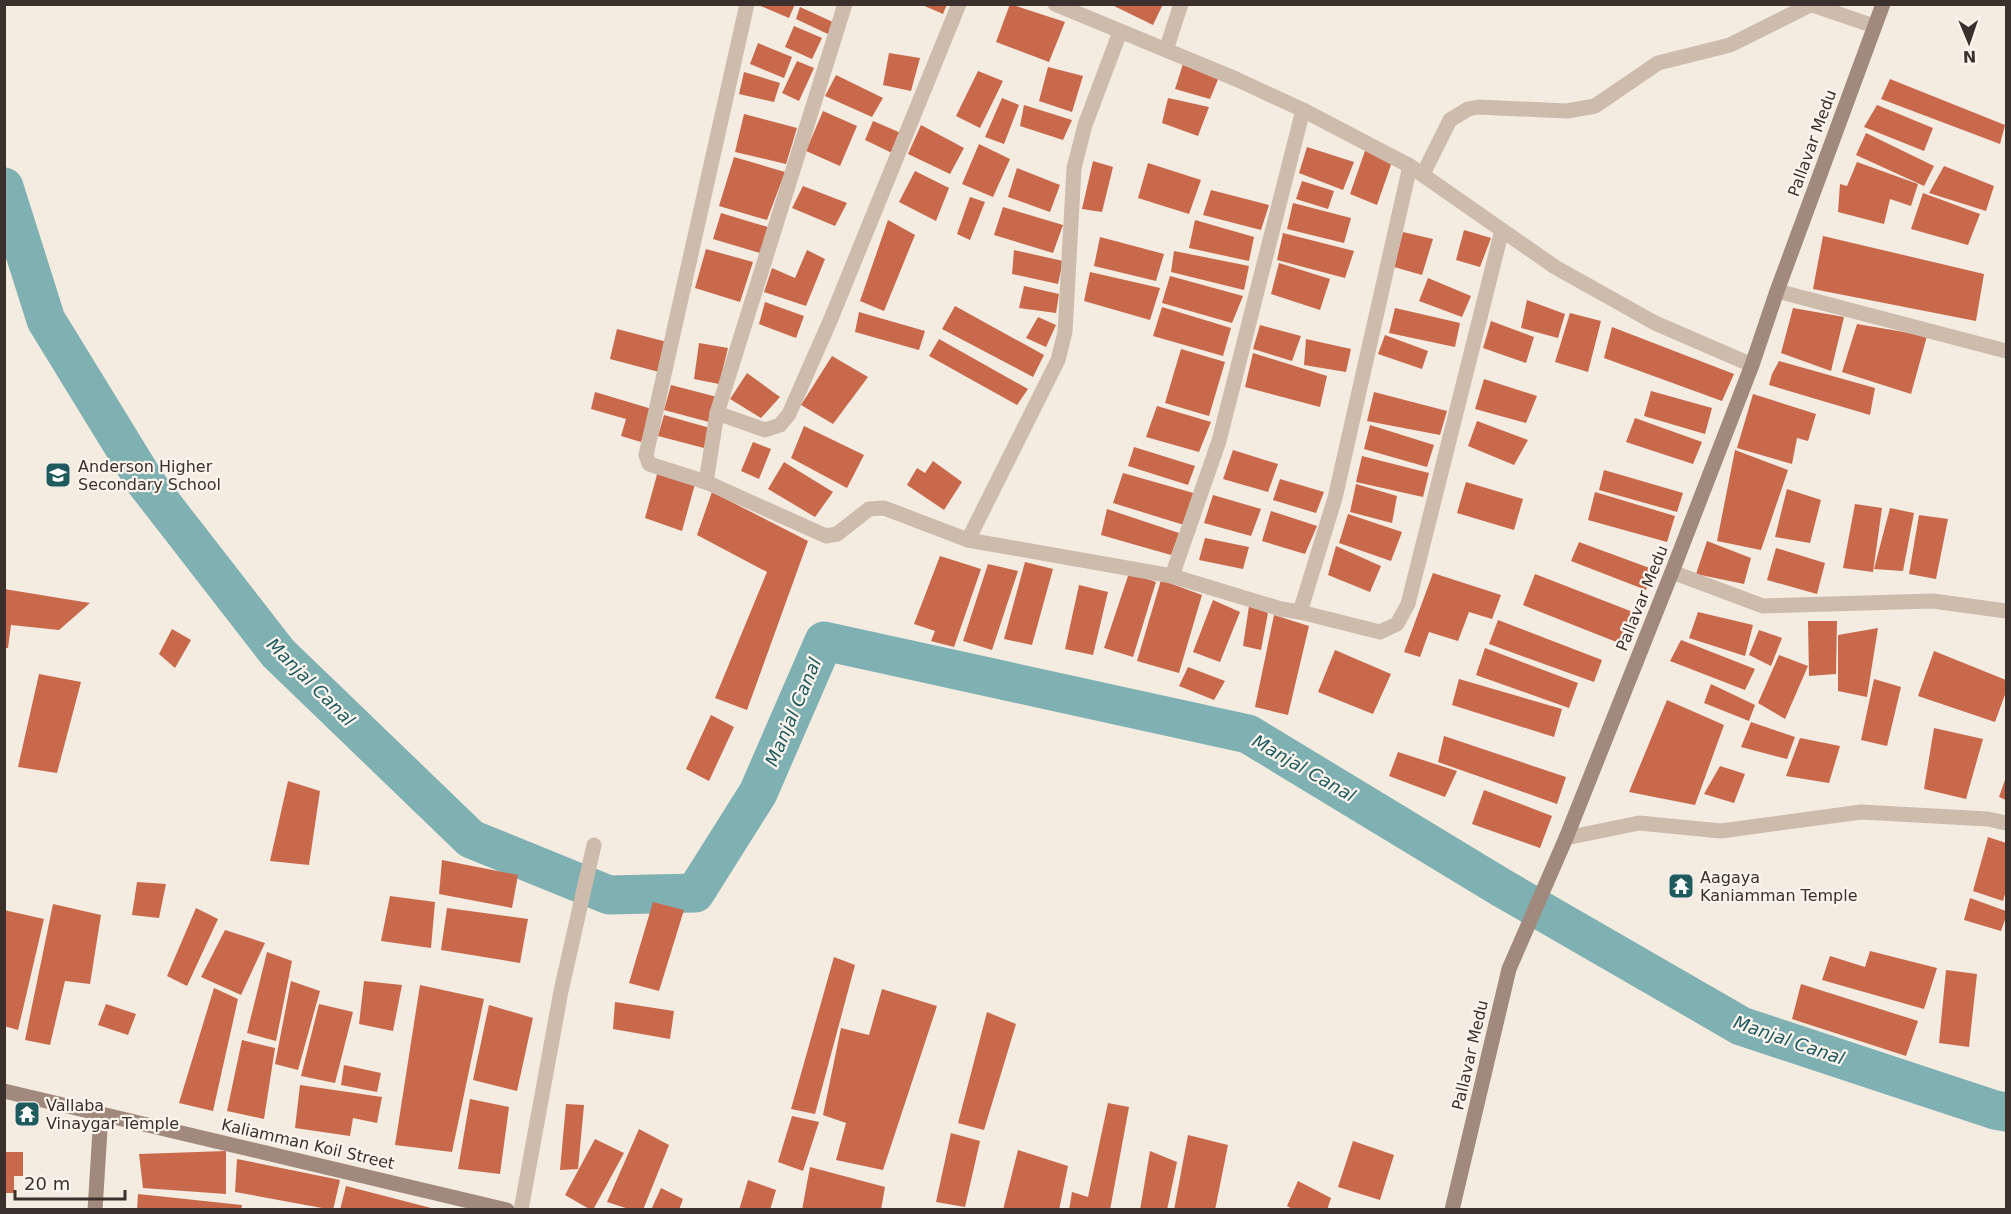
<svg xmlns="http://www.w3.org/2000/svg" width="2011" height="1214" viewBox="0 0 2011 1214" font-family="'DejaVu Sans',sans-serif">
<rect width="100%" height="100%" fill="#f4ebe1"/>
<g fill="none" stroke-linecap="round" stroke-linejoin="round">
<path stroke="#7fb0b2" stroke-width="39" d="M4,187L46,320L146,483L278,653L471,839L609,895L695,893L758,793L824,641L1248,734L1502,888L1741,1026L1995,1110L2006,1112"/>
</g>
<g fill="#c8694b">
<path d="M756,4H795L789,18Z"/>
<path d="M920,4H947L943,14Z"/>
<path d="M1010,4L1065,22L1049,62L996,42Z"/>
<path d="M1110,4H1163L1153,25Z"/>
<path d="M800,7L835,23L830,35L796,19Z"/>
<path d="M794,26L822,38L812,59L785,47Z"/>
<path d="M758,43L792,57L784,78L750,64Z"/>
<path d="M889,53L920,58L911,91L883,85Z"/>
<path d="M797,61L814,68L799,101L782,93Z"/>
<path d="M1183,64L1219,77L1210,99L1175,89Z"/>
<path d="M1048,67L1083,76L1072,112L1039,101Z"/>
<path d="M978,71L1003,81L980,128L956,116Z"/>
<path d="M744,72L780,83L774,102L739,94Z"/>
<path d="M836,75L883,98L872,117L825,96Z"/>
<path d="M1890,79L2005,125L2000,144L1881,99Z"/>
<path d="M1002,98L1019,105L1004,144L985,137Z"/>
<path d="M1168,98L1209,107L1198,136L1162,123Z"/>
<path d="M1024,105L1072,120L1063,140L1020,126Z"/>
<path d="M1877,105L1933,128L1924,151L1864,127Z"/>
<path d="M823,111L857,126L840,166L806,151Z"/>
<path d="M744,114L797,128L786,164L735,152Z"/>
<path d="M873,121L901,133L892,153L865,140Z"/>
<path d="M921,125L964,148L950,174L908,154Z"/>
<path d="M1866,133L1934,166L1924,186L1856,155Z"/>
<path d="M979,144L1010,159L993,197L962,184Z"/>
<path d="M1307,147L1354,162L1343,190L1299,173Z"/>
<path d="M1366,148L1393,159L1377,205L1350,194Z"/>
<path d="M734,157L785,172L767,220L719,206Z"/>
<path d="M1093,161L1113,167L1102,212L1082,209Z"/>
<path d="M1857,162L1918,184L1911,206L1890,199L1884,224L1838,212L1840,184L1847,186Z"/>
<path d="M1148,163L1201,180L1189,214L1138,198Z"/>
<path d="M1944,166L1994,186L1986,211L1929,193Z"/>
<path d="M1017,168L1060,185L1050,212L1008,197Z"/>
<path d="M915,171L949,188L936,221L899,202Z"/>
<path d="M1302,181L1334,191L1328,209L1296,199Z"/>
<path d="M803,186L847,203L835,226L792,208Z"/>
<path d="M1211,190L1269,205L1261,230L1203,215Z"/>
<path d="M1923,193L1980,214L1968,245L1911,229Z"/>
<path d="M970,197L985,202L970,240L957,234Z"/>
<path d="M1293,203L1351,218L1344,243L1287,229Z"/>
<path d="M1003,207L1063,225L1053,253L994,235Z"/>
<path d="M721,213L771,228L760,253L713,239Z"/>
<path d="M888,220L915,235L884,311L860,301Z"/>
<path d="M1195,220L1254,237L1249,261L1189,248Z"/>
<path d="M1464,230L1491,238L1480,267L1456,260Z"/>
<path d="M1403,232L1433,239L1422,275L1394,267Z"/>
<path d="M1283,233L1354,251L1345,278L1277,260Z"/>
<path d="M1823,236L1984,274L1976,321L1813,289Z"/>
<path d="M1100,237L1164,254L1156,281L1094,266Z"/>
<path d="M706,249L753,262L740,302L695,288Z"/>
<path d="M807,250L825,259L806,306L764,292L772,268L795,278Z"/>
<path d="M1014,250L1063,261L1058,284L1012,274Z"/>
<path d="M1174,251L1249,266L1244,290L1171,272Z"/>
<path d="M1279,263L1330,279L1320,310L1271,294Z"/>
<path d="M1090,272L1160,288L1150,320L1084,301Z"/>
<path d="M1170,276L1243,296L1232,323L1162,303Z"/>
<path d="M1428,278L1471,296L1462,317L1419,301Z"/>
<path d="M1024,286L1059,294L1056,313L1019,308Z"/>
<path d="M1527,300L1565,314L1558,338L1521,328Z"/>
<path d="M765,302L804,316L796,338L759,324Z"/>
<path d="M955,306L1044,355L1033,377L942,329Z"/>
<path d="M1162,307L1231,328L1223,356L1153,336Z"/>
<path d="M1395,308L1460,323L1455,347L1389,333Z"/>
<path d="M1793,308L1844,317L1831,371L1781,353Z"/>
<path d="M859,312L925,331L919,350L855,332Z"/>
<path d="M1570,313L1601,321L1588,372L1555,362Z"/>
<path d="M1038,317L1056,325L1046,347L1026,338Z"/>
<path d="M1491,321L1534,337L1526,363L1483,348Z"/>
<path d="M1857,324L1927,336L1911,394L1842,372Z"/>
<path d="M1260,325L1301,336L1292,361L1253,349Z"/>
<path d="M1612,327L1734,374L1722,401L1604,358Z"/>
<path d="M617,329L667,342L659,372L610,359Z"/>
<path d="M1385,335L1428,351L1422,369L1378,354Z"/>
<path d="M939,339L1028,389L1017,405L929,356Z"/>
<path d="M1306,339L1351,349L1346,372L1304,365Z"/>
<path d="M699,343L728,348L719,384L694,379Z"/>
<path d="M1181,349L1225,362L1209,416L1165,403Z"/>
<path d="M1253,353L1327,376L1320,407L1245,387Z"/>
<path d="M832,356L868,377L833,424L801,405Z"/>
<path d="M1779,361L1875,388L1870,415L1769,385L1772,374Z"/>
<path d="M747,373L780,397L761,418L730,399Z"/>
<path d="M1484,379L1537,396L1526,423L1475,409Z"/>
<path d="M671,385L717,397L709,422L664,410Z"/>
<path d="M1651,391L1712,408L1705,434L1644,416Z"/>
<path d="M595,392L652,409L641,442L621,436L626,419L591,409Z"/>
<path d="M1374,392L1447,411L1440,435L1367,421Z"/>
<path d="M1753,394L1816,414L1808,441L1797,438L1792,464L1737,448Z"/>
<path d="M1157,406L1211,422L1199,452L1146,437Z"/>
<path d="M664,415L710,428L704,448L658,436Z"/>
<path d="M1635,418L1702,442L1693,464L1626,442Z"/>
<path d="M1477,421L1528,440L1514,465L1468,446Z"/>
<path d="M1370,425L1434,445L1427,467L1364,449Z"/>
<path d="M804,426L864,455L847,488L791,458Z"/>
<path d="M753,442L771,449L759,479L741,471Z"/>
<path d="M1134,447L1195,466L1188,485L1128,466Z"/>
<path d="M1233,450L1278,464L1268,492L1223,479Z"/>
<path d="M1735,450L1788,470L1761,550L1717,541Z"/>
<path d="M1362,456L1429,473L1423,497L1356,482Z"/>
<path d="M933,461L962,482L944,510L907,485L917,468L925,473Z"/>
<path d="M784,462L833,492L815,517L768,489Z"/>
<path d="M1604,470L1683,493L1677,512L1599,490Z"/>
<path d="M658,471L695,484L682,531L645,518Z"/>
<path d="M1123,473L1197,494L1184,525L1113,503Z"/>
<path d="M1280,479L1324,492L1316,513L1273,500Z"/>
<path d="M1466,482L1523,499L1514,530L1457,513Z"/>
<path d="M1356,484L1397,496L1392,523L1350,512Z"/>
<path d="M1787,489L1821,500L1810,543L1775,537Z"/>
<path d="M712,492L808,541L747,710L715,698L767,572L697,535Z"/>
<path d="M1595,492L1675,516L1667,542L1588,520Z"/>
<path d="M1213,495L1261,509L1251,536L1204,523Z"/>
<path d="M1855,504L1882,508L1873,572L1843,568Z"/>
<path d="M1890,508L1914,513L1903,571L1874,569Z"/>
<path d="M1107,509L1179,533L1171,555L1101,535Z"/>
<path d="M1271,511L1317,526L1305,554L1262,541Z"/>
<path d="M1348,514L1402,532L1391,561L1339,543Z"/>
<path d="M1919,515L1948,519L1936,579L1909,574Z"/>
<path d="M1205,538L1249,547L1243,569L1199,560Z"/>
<path d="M1707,541L1751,558L1744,584L1696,574Z"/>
<path d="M1579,542L1655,570L1646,590L1571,561Z"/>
<path d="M1336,546L1381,566L1370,592L1328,575Z"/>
<path d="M1776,548L1825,563L1817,594L1767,580Z"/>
<path d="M940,556L981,569L954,647L931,641L935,631L914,624Z"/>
<path d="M1025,562L1053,569L1032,645L1004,639Z"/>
<path d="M988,564L1018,571L992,650L963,641Z"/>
<path d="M1129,573L1156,582L1133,657L1104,648Z"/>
<path d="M1433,573L1501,595L1492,619L1469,612L1458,641L1429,632L1420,657L1404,652Z"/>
<path d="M1535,574L1633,612L1619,643L1523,605Z"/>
<path d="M1161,580L1202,595L1179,673L1137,661Z"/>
<path d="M1079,585L1108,592L1093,655L1065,649Z"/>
<path d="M4,589L90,603L59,630L11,625L8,648H4Z"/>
<path d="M1213,600L1240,612L1220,662L1193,652Z"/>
<path d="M1249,606L1268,613L1261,650L1243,646Z"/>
<path d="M1698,612L1753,625L1745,656L1689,638Z"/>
<path d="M1274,615L1309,626L1288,715L1255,707Z"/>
<path d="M1498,620L1602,660L1594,682L1489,644Z"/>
<path d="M1808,621H1837L1836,674L1809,676Z"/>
<path d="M1878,628L1867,697L1838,691V635Z"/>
<path d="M172,629L191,640L175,668L159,654Z"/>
<path d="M1759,630L1782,638L1771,666L1749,655Z"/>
<path d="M1681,640L1755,669L1745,690L1670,661Z"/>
<path d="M1485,648L1578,683L1569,708L1476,675Z"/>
<path d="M1335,650L1391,674L1373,714L1318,692Z"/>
<path d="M1934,651L2006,680V692L1995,722L1918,696Z"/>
<path d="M1779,655L1808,666L1785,719L1758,703Z"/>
<path d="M1188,667L1225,681L1214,700L1179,686Z"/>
<path d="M39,674L81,682L57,773L18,767Z"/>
<path d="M1459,679L1562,709L1554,737L1452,705Z"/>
<path d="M1874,679L1901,687L1887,746L1861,740Z"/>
<path d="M1711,684L1755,705L1749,721L1704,703Z"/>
<path d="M1667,700L1724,725L1695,805L1629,792Z"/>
<path d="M711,715L734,727L709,781L686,769Z"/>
<path d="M1751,722L1795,737L1787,759L1741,747Z"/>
<path d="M1934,728L1983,739L1966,799L1924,789Z"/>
<path d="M1444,736L1566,777L1557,804L1438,762Z"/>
<path d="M1800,738L1840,746L1829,783L1786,776Z"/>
<path d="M1398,752L1457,771L1445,797L1389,776Z"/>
<path d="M1720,766L1745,774L1734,803L1704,794Z"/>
<path d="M2006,777V800L1999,797Z"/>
<path d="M288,781L320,791L309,865L270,861Z"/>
<path d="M1484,790L1552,816L1540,848L1472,824Z"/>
<path d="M1988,837L2006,843V890L2003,901L1973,891Z"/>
<path d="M442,860L518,875L512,908L439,894Z"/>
<path d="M137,882L166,884L159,918L132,915Z"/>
<path d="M390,896L435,902L431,948L381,941Z"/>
<path d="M1970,898L2006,911V917L2001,931L1964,920Z"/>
<path d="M653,902L684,910L659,991L629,983Z"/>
<path d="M53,904L101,915L90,984L65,981L50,1045L25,1040Z"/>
<path d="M196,908L218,919L187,986L167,976Z"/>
<path d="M447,908L528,919L520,963L441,950Z"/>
<path d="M4,910L44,919L18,1030L4,1026Z"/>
<path d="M225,930L265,943L241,995L201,977Z"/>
<path d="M1870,951L1937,968L1924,1009L1822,980L1830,956L1865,967Z"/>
<path d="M267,952L292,961L276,1041L247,1033Z"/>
<path d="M834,957L855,965L815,1114L791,1109Z"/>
<path d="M1946,970L1977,974L1969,1047L1939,1043Z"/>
<path d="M291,981L320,991L298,1070L275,1064Z"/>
<path d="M364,981L402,985L393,1031L359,1024Z"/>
<path d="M1801,984L1918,1021L1906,1056L1792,1019Z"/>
<path d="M420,985L484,999L452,1152L395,1145Z"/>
<path d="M214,988L238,999L213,1111L179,1103Z"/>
<path d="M882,989L937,1006L883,1170L836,1160L846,1123L823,1115L841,1028L869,1035Z"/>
<path d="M615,1002L674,1011L670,1039L613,1029Z"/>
<path d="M106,1004L136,1014L128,1035L98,1025Z"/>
<path d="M319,1004L353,1012L335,1083L301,1076Z"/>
<path d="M489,1005L533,1018L517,1091L473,1080Z"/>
<path d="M987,1012L1016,1024L984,1130L958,1123Z"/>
<path d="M242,1040L275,1048L264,1119L227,1111Z"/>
<path d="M344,1065L381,1073L377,1092L341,1085Z"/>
<path d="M300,1085L382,1097L377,1123L353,1118L350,1136L295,1128Z"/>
<path d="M470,1099L509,1107L500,1174L458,1169Z"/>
<path d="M1108,1103L1129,1107L1110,1210H1069L1072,1192L1088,1197Z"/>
<path d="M566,1104L584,1105L578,1169L560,1170Z"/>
<path d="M792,1116L819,1122L803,1171L778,1162Z"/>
<path d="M639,1129L669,1145L643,1210H632L607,1202Z"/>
<path d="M951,1133L980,1141L965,1207L936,1202Z"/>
<path d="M1188,1135L1228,1145L1215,1210H1174Z"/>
<path d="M595,1139L624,1153L593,1210H591L565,1195Z"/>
<path d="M1353,1141L1394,1155L1380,1200L1338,1187Z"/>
<path d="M1018,1150L1068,1166L1059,1210H1003Z"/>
<path d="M226,1151V1194L143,1188L139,1154Z"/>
<path d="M1150,1151L1177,1162L1167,1210H1140Z"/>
<path d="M4,1152H23V1176H14V1193H4Z"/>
<path d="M237,1159L340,1180L333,1210L235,1192Z"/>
<path d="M810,1167L885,1187L881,1210H802Z"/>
<path d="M748,1180L776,1190L770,1210H739Z"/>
<path d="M1298,1181L1331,1198L1327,1210H1294L1287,1206Z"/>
<path d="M346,1186L435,1209V1210H340Z"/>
<path d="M661,1188L683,1199L679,1210H651Z"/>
<path d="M138,1194L242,1205L241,1210H137Z"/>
</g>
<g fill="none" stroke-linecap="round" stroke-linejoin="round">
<g stroke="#cdbbac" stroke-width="15">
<path d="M747,4L646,455L649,464L706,482L826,536L837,534L869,509L884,508L968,540L1172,576L1281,609L1300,612L1335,498L1410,166"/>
<path d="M1055,4L1236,79L1303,110L1410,166L1555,267L1655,323L1752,365"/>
<path d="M1809,4L1874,26"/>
<path d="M1166,50L1181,4"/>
<path d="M1423,174L1450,120L1468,109L1478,107L1567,111L1595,106L1658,63L1730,45L1810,5"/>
<path d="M1777,291L2006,351"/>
<path d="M717,413L765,430L780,425L789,414L830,321L959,4"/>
<path d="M706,482L717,413L845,4"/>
<path d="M968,540L1058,360L1065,332L1074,168L1085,125L1120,32"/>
<path d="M1672,572L1763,606L1933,601L2006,611"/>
<path d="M1172,576L1219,441L1303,110"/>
<path d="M1300,612L1380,632L1397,624L1408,604L1502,230"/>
<path d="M1566,838L1639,823L1721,831L1861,812L1988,819L2006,823"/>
<path d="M521,1210L561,991L594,845"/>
</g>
<g stroke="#a18a7d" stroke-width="15">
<path d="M4,1091L507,1210"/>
<path d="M95,1210L101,1114"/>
<path d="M1452,1210L1509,969L1566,838L1672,572L1752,365L1777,291L1883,4"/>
</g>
</g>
<defs>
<g id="school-square" transform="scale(1.35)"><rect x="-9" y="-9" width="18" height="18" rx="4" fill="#1f5a5e" stroke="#fbf5ee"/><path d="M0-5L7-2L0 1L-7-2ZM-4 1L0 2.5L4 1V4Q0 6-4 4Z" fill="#fff"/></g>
<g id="temple-square" transform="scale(1.35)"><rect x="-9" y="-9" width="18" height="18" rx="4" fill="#1f5a5e" stroke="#fbf5ee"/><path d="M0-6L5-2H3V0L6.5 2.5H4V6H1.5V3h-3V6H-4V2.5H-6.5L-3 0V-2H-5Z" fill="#fff"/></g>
</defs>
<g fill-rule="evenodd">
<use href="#school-square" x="58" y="475"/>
<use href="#temple-square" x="1681" y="886"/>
<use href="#temple-square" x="27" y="1114"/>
</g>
<g text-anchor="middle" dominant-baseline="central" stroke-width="4.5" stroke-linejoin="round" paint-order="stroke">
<g font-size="16" fill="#3b302b" stroke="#fbf5ee">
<text transform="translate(1812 143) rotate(-70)">Pallavar Medu</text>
<text transform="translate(1642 598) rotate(-68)">Pallavar Medu</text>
<text transform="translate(1470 1055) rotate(-77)">Pallavar Medu</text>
<text transform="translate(308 1144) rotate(13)">Kaliamman Koil Street</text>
</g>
<g font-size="16" fill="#3b302b" stroke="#fbf5ee" text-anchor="start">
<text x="78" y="466">Anderson Higher<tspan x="78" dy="18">Secondary School</tspan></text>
<text x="1700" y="877">Aagaya<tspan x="1700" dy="18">Kaniamman Temple</tspan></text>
<text x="46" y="1105">Vallaba<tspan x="46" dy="18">Vinaygar Temple</tspan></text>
</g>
<g font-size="18" font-style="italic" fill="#1f5a5e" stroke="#fbf5ee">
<text transform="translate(311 682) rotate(45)">Manjal Canal</text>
<text transform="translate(793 712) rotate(-67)">Manjal Canal</text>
<text transform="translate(1304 768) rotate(30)">Manjal Canal</text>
<text transform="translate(1789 1040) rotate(19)">Manjal Canal</text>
</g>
</g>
<rect width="2011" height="1214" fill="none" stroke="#3b302b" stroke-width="12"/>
<g transform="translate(1969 42) rotate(178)" stroke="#fbf5ee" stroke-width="4.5" paint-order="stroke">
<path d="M0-4.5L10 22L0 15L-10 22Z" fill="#3b302b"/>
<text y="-9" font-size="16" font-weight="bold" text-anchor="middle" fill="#3b302b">N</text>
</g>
<path d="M15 1190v9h110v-9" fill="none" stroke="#3b302b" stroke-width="3"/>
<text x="24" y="1190" font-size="18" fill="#3b302b" stroke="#fbf5ee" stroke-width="4.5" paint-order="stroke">20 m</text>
</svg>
